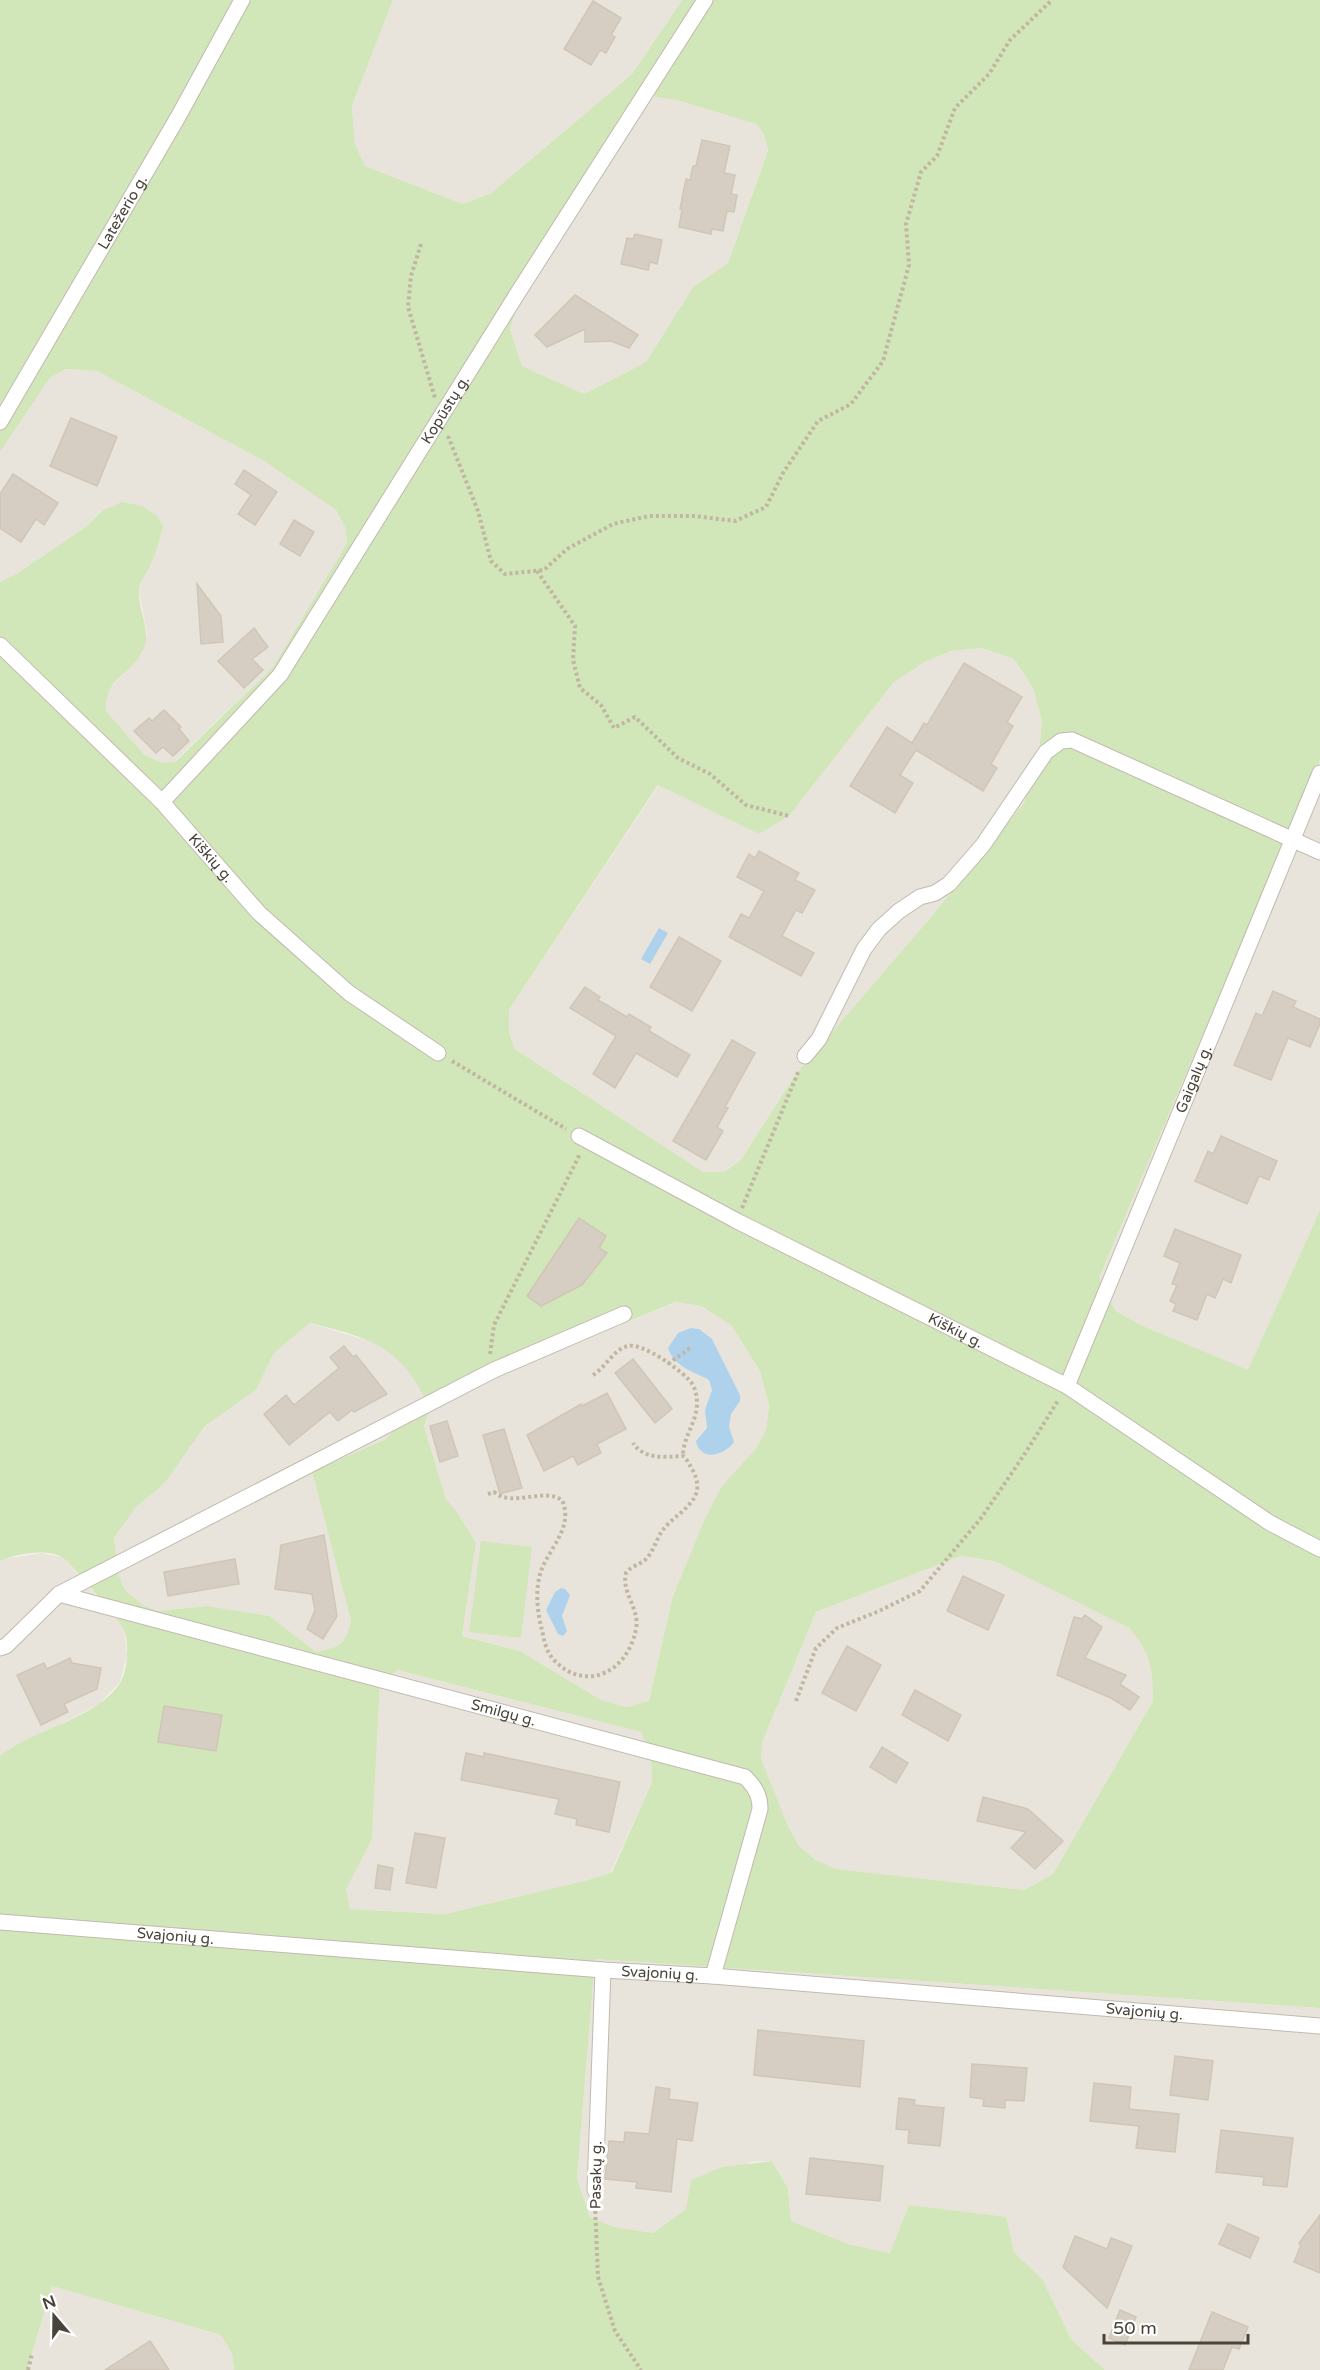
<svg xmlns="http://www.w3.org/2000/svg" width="1320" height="2370" viewBox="0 0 1320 2370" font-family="'Varela Round',sans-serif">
<rect width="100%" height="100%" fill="#f5f3ec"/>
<g fill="#e9e4db">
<path d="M393,0H682L632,74L491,193L463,204L365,166L355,144L352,106Z"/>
<path d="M637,94L676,100L756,124L764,134L768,149L728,263L693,287L646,362L584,394L522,366L510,329L530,264Z"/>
<path d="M66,369L97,371L264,461L336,510L345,527L347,543L273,667L175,761L162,763L145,755L106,711V697L111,687L142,653L147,633L139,592L142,578L152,561L100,511L87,526L18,573L0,582V452L50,378Z"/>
<path d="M982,648L1014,659L1033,688L1042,721L1038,760L1024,803L936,911L796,1074L740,1161L724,1172L704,1173L515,1049L509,1032V1010L659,785L759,834L789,816L894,682L925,662L951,651Z"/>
<path d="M1320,760V1210L1248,1371L1143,1326L1116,1311L1099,1278Z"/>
<path d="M677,1302L701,1306L731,1325L760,1371L769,1405L766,1430L757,1447L722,1486L672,1599L649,1701L627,1707L601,1700L520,1651L462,1636L476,1543L457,1512L446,1499L424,1426L429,1412L529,1361Z"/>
<path d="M310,1323L376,1343L394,1355L415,1378L425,1396L386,1439L312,1472L351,1621L348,1636L337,1648L316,1652L270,1616L207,1606L157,1611L143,1605L125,1590L119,1576L114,1538L136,1507L164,1484L205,1426L256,1390L274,1353Z"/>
<path d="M41,1553L63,1557L124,1628L127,1655L120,1682L99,1704L0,1756V1561L9,1558Z"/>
<path d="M961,1556L994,1561L1129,1628L1143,1643L1153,1672V1701L1053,1874L1024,1890L835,1869L816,1860L799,1846L788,1826L760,1759L762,1743L816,1612Z"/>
<path d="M397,1670L641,1732L651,1758L652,1782L611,1872L588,1880L445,1914L350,1909L345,1889L372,1839L380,1684Z"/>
<path d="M595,1959L1320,2008V2370H1105L1071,2339L1043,2280L1014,2252L890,2253L847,2244L791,2221L788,2188L772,2161L750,2162L653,2233L614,2227L590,2217L577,2179Z"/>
<path d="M52,2286L221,2335L232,2354L234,2370H27Z"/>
</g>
<g fill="#d1e6b9" fill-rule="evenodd">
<path d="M0,0H393L352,106L355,144L365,166L463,204L491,193L632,74L682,0H1320V760L1099,1278L1116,1311L1143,1326L1248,1370L1320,1210V2008L595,1959L577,2179L590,2217L614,2227L653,2233L686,2209L691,2180L722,2167L772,2161L788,2188L791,2221L848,2244L890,2253L909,2205L1006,2217L1014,2252L1043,2280L1071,2339L1105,2370H234L232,2354L221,2335L52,2286L27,2370H0V1756C32,1730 98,1718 120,1683C128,1669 129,1644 124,1629C122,1624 67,1559 62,1557C45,1548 17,1554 0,1561V582L18,573L87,526L100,512L122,502L142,506L157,516L163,526C160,537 157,550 152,561C148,572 140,579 139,591C138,612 154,633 141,654C127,677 105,678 106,711L145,755L162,763L176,761L273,667L347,543L345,527L336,510L264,461L97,371L66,369L50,378L0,452ZM637,94L676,100L756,124L764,134L768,150L728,263L693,287L646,362L584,394L522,366L510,329L530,264ZM982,648L1014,659L1033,688L1042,721L1038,760L1024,803L936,911L796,1074L740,1161L724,1172H703L515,1049L509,1032V1010L658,785L759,834L789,816L894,682L925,662L951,651ZM676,1302L701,1306L731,1325L760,1371L769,1405L766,1430L757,1447L722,1486L704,1521L672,1599L649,1701L627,1707L601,1700L520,1651L462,1636L476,1543L457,1512L446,1499L424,1426L429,1412L530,1361ZM310,1323C363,1337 397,1343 424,1396L386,1439L312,1472L351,1621C345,1646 340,1647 316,1652L270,1616L207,1606L157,1611L143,1605L125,1590L119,1576L114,1538L136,1507L164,1484L205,1426L256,1390L274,1353ZM961,1556L994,1561L1129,1628C1151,1653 1153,1668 1153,1701L1053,1874L1024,1890L836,1869L816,1860L799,1846L788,1826L761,1759L762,1743L816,1612ZM397,1670L641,1732L651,1758L652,1782L612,1872L588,1880L445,1914L350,1909L346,1889L372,1839L380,1685Z"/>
<path d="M481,1541L532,1547L521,1638L469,1632Z"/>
</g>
<g fill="#aed2ec">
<path d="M659,928L668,933L650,964L641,959Z"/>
<path d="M691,1328L699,1329L712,1339L740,1395V1401L731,1414L729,1427L734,1442C724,1456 700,1462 696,1441L707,1428L705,1410L712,1390L709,1380C693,1371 674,1367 668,1348L678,1333Z"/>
<path d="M561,1588L565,1589L570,1595L562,1616L567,1631L563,1636L558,1634L546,1610L555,1592Z"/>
</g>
<g fill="#d6cec3" stroke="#d0c6b6" stroke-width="1.5">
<path d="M593,1L621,18L611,35L615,37L606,53L600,50L591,65L564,49Z"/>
<path d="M702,140L730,146L724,173L735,175L731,194L737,195L734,212L727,211L723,231L712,229L711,234L679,227L682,209H680L686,179L690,180L693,166H696Z"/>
<path d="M635,234L662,240L657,264L650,262L648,270L621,264L627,238L633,239Z"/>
<path d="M575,295L638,335L629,348L611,341L585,342V329L547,347L535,335Z"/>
<path d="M71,418L117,437L97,486L50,466Z"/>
<path d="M244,470L277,492L255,525L238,514L251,495L235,484Z"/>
<path d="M13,474L58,503L44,525L36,519L21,542L0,528V494Z"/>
<path d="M294,520L314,532L300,556L280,544Z"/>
<path d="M197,584L221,616L223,642L201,644Z"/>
<path d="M254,628L268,647L252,659L263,670L244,688L218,661Z"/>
<path d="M964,663L1022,697L1007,722L1013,726L991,764L997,768L983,791L916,750L900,775L913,783L895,813L850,786L887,727L912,743L924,723L927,725Z"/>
<path d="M164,710L181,727L179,729L189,741L173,756L163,747L156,753L134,731L149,718L152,721Z"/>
<path d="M759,851L799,873L795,880L815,890L802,913L796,910L782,936L814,953L801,976L729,937L741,914L749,918L764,891L737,877L749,854L755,858Z"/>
<path d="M679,937L721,961L692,1011L650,987Z"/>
<path d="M585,987L600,997L598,1000L627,1017L629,1014L651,1027L649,1031L690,1055L677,1077L636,1053L615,1088L593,1074L616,1036L570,1008Z"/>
<path d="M1273,991L1296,1001L1293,1007L1320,1019V1024L1310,1047L1288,1038L1271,1080L1234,1065L1256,1013L1262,1016Z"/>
<path d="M732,1040L755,1053L725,1107L728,1108L717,1127L723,1131L706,1160L673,1141Z"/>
<path d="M1221,1136L1277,1161L1269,1180L1259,1176L1247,1204L1195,1181L1208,1151L1213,1154Z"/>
<path d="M579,1218L606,1236L599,1248L607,1253L582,1285L541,1306L527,1296Z"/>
<path d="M1175,1229L1241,1255L1231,1283L1223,1279L1215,1298L1207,1294L1197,1320L1173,1311L1176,1304L1170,1301L1177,1285L1172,1284L1180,1263L1164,1256Z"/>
<path d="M344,1346L353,1357L356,1355L387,1394L354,1412L352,1410L338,1421L330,1412L289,1445L264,1414L286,1395L294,1405L339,1368L330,1357Z"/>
<path d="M633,1359L672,1409L655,1423L615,1373Z"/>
<path d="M607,1393L626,1429L597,1444L601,1453L578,1465L573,1456L544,1471L527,1435L581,1404L582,1406Z"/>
<path d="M447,1421L458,1456L440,1462L430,1426Z"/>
<path d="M504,1429L522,1488L500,1494L483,1435Z"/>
<path d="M324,1535L337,1616L323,1639L307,1629L315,1610L312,1594L275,1589L281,1545Z"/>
<path d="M235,1559L239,1584L168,1596L164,1572Z"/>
<path d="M963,1576L1004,1595L988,1630L947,1611Z"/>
<path d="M1085,1615L1102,1627L1085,1658L1126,1675L1120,1684L1139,1697L1130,1710L1111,1698L1057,1675L1074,1617L1082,1619Z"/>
<path d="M847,1646L881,1665L856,1711L822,1693Z"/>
<path d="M70,1658L72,1663L101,1668L97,1689L64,1704L68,1712L41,1725L17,1675L44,1663L47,1669Z"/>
<path d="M915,1690L961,1715L948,1741L902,1715Z"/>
<path d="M164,1706L222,1715L216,1751L158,1742Z"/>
<path d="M882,1747L908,1763L896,1783L870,1767Z"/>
<path d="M466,1753L484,1757V1753L620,1782L609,1832L576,1825L577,1819L555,1814L559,1799L461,1780Z"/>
<path d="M983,1797L1028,1809L1063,1841L1035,1869L1011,1848L1026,1832L977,1821Z"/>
<path d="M415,1833L445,1838L436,1888L406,1883Z"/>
<path d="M378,1865L393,1868L390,1890L375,1888Z"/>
<path d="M758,2030L864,2041L860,2087L754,2075Z"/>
<path d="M1175,2056L1213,2061L1208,2100L1170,2095Z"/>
<path d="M972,2064L1027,2068L1024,2101L1005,2100V2108L983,2106L984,2099L970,2097Z"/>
<path d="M1094,2083L1131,2087L1129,2109L1179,2114L1175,2152L1136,2148L1139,2126L1090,2121Z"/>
<path d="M656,2087L670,2089L669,2099L698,2103L692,2141L677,2139L671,2192L636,2188L637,2182L605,2179L609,2141L624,2142L625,2132L649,2134Z"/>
<path d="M899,2098L915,2100L914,2105L944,2108L940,2146L908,2143L909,2130L896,2129Z"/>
<path d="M1221,2130L1293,2138L1287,2187L1263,2185L1264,2177L1216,2172Z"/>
<path d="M810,2158L883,2166L880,2201L806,2194Z"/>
<path d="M1320,2215V2273L1294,2262L1301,2245L1299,2243Z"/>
<path d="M1228,2224L1259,2238L1250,2258L1219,2244Z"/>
<path d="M1075,2236L1107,2249L1111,2238L1132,2246L1107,2308L1063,2267Z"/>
<path d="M1120,2310L1136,2317L1125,2345L1109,2338Z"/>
<path d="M1212,2312L1248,2327L1239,2349L1232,2347L1223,2370H1189Z"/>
<path d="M150,2341L169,2370H105Z"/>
</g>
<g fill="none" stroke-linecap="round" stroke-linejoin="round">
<g stroke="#c0baaf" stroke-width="17">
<g id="street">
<path id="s1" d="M0,422L178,117L242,0"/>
<path id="s2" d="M0,645L162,802L259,913L349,993L438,1053"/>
<path id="s3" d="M162,802L280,675L519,291L705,0"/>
<path d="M805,1056L819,1039L864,949L879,929L899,911L920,897L935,893L949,884L983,845L1046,752L1061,741L1072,740L1320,852"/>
<path id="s4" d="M579,1136L737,1221L1067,1386L1270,1523L1320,1549"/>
<path id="s5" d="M1067,1386L1320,773"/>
<path id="s6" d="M59,1594L745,1777C755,1787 760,1795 760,1809L713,1976"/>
<path d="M0,1648L6,1646L59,1594L494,1370L624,1314"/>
<path id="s7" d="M0,1922L603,1970L713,1976L1320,2026"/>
<path d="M595,2190L603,1970"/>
</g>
</g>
<g stroke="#c1b6a2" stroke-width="4" stroke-dasharray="3 3" stroke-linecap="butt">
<path d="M421,244L411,276L408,307L435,398"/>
<path d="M448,436L478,511L491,561L505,574L544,570L567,549L613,524L649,516H694L735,521L766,507L783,473L818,421L851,404L883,361L909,265L906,224L921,172L937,156L955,108L989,74L1010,40L1052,0"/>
<path d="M537,571L575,626L573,660L580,688L601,705L614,728L635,717L678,758L710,774L746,805L789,816"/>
<path d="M452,1061L566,1129"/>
<path d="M742,1208L799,1070"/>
<path d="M490,1354L494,1325L580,1154"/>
<path d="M668,1364L690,1348"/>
<path d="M593,1375C606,1367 614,1349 628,1346C642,1342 685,1372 693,1385C696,1391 697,1397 697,1403C697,1422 683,1437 683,1456"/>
<path d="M488,1494L494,1492C513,1508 542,1487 562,1500C574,1527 550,1547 541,1571C535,1589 537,1612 542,1630C544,1640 546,1651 553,1659C585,1694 628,1672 636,1629C640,1608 621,1593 626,1573C631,1566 639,1565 645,1560C653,1553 656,1540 662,1531C677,1511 709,1501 693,1471C690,1466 688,1460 683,1456C665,1457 644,1460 633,1443"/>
<path d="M796,1701L816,1648L837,1628L879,1611L920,1591L982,1517L1026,1452L1059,1399"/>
<path d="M595,2205L598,2277L615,2331L641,2370"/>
<path d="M28,2370L32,2354"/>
</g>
<use href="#street" stroke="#fff" stroke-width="15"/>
</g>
<g text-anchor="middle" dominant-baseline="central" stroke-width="6" stroke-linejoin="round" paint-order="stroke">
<g font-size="15" fill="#49443a" stroke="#fff">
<text stroke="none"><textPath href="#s1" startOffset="243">Latežerio g.</textPath></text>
<text stroke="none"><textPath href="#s3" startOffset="486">Kopūstų g.</textPath></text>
<text stroke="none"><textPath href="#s2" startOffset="300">Kiškių g.</textPath></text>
<text stroke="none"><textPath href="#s5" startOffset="332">Gaigalų g.</textPath></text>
<text stroke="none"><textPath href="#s4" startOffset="424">Kiškių g.</textPath></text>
<text stroke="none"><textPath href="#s6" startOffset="460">Smilgų g.</textPath></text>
<text stroke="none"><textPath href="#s7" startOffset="176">Svajonių g.</textPath></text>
<text stroke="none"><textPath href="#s7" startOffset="662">Svajonių g.</textPath></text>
<text stroke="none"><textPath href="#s7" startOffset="1148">Svajonių g.</textPath></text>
<text transform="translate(596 2175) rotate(-89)">Pasakų g.</text>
</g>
</g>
<g transform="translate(54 2316) rotate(340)" stroke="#ffffff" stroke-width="4.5" paint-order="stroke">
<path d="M0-4.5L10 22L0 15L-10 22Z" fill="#49443a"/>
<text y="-9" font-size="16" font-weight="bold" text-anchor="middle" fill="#49443a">N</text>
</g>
<path d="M1104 2334v9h144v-9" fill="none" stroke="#49443a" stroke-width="3"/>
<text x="1113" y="2334" font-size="18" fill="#49443a" stroke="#ffffff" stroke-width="4.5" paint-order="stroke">50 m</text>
</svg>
